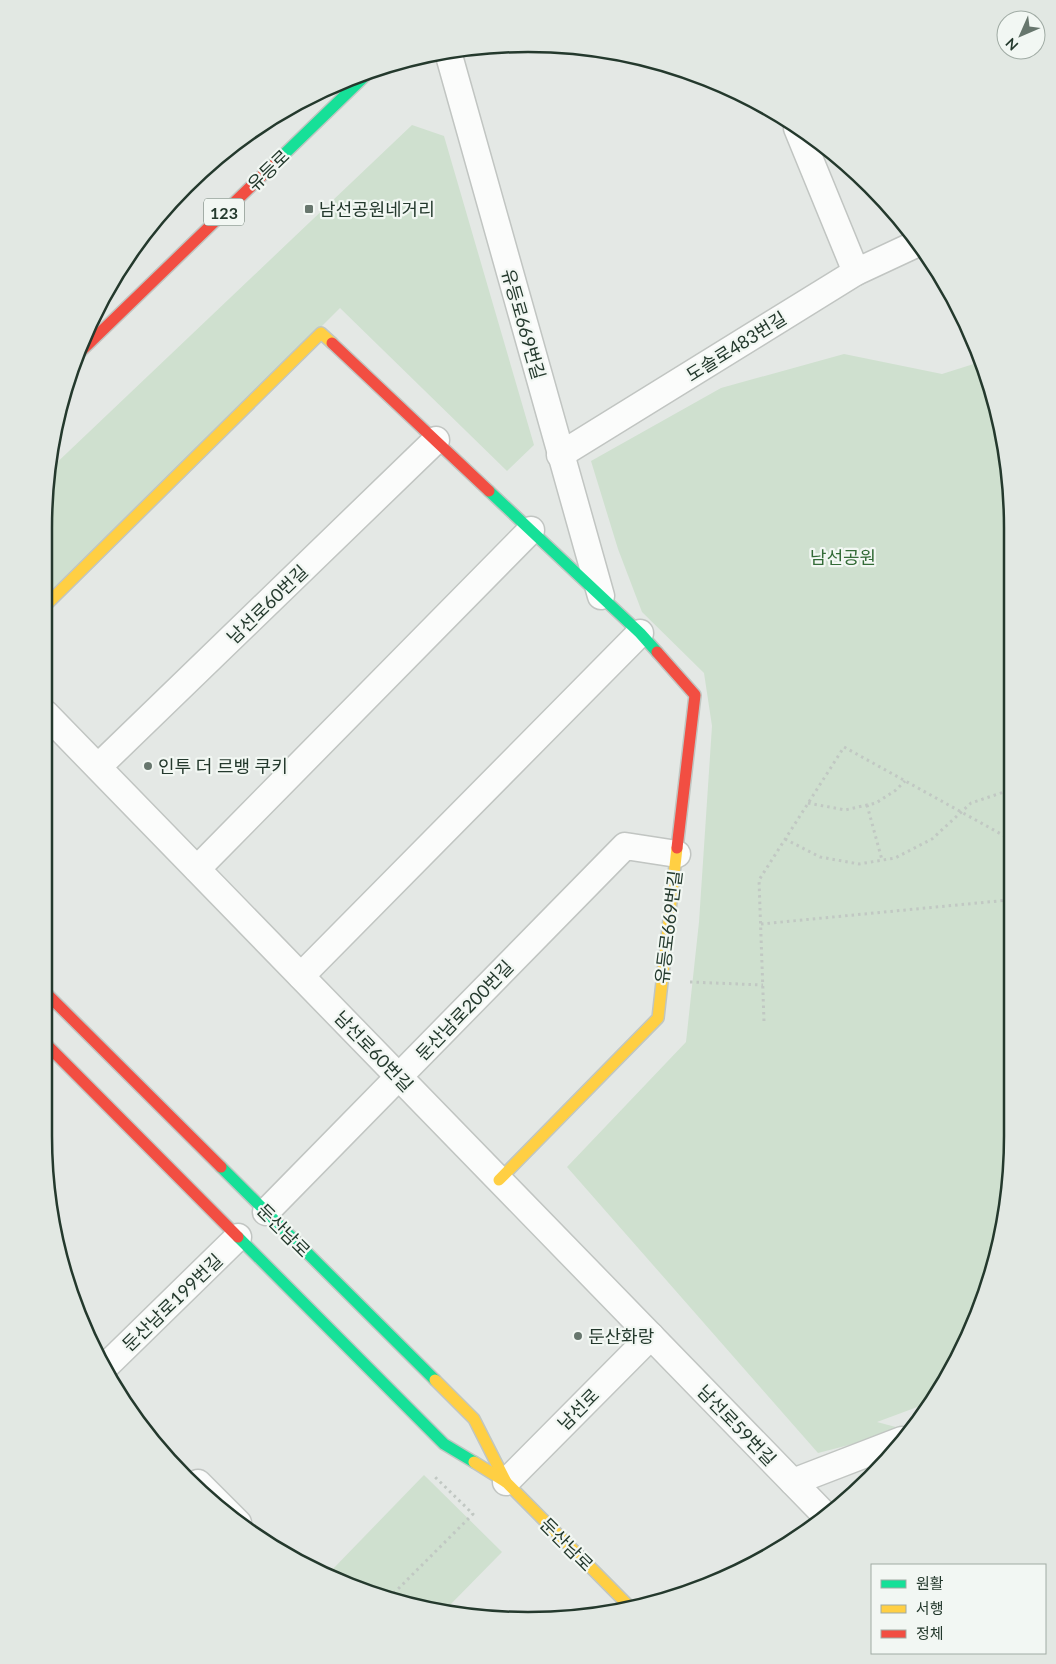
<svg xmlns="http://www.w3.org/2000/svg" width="1056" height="1664" viewBox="0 0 1056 1664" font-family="Lato,'Noto Sans KR',sans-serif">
<rect width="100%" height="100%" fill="#e4e8e5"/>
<g fill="#cfe0cf">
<path d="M412,125L444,136L534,445L507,471L340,308L47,601L48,471Z"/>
<path d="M844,354L942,374L980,362L996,402L1011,496L1008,1199L975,1322L928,1403L877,1422L907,1430L818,1453L567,1167L686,1042L699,922L712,726L704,673L642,612L618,549L591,461L721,388Z"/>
<path d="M424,1475L502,1552L446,1609L372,1594L330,1572Z"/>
</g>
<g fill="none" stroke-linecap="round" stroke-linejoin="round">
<g stroke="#c1c5c2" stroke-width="29">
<g id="street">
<path d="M448,52L601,596"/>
<path d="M797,128L856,272"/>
<path d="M560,455L856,272L916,244"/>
<path d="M46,714L824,1514"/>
<path d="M98,767L436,440"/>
<path d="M197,869L531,530"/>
<path d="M301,976L640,633"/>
<path d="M266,1212L625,846L677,854"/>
<path d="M106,1366L238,1237"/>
<path d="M506,1482L651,1336"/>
<path d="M793,1482L902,1440"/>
<path d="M198,1483L238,1523"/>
</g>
</g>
<g stroke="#c0c6c2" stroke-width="14">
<g id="fast">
<path d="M273,165L371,70"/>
<path d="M489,491L640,633L657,652"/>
<path d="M221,1167L435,1380"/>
<path d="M238,1237L444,1444L474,1462"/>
</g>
</g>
<g stroke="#c0c6c2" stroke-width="14">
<g id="slow">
<path d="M47,604L321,333L332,343"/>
<path d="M499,1180L658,1018L677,848"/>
<path d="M435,1380L474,1419L506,1482"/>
<path d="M474,1462L506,1482L629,1606"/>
</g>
</g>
<g stroke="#c0c6c2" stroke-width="14">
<g id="jam">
<path d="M332,343L489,491"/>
<path d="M78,354L273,165"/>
<path d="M657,652L695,695L677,848"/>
<path d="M45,992L221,1167"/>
<path d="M44,1042L238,1237"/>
</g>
</g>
<g stroke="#c1c8c3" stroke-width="3" stroke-dasharray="2.5 4" stroke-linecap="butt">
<path d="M808,803L845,810L867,805L876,803L896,790L905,781"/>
<path d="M867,805L882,860"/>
<path d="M785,839L820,857L859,864L895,858L932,839L971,803L1010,790"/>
<path d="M761,924L1009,900"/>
<path d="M690,982L763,985"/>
<path d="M764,1021L759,880L844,747L1010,839"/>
<path d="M389,1598L473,1514L434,1476"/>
</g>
<use href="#street" stroke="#fbfcfb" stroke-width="26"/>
<use href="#fast" stroke="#16e098" stroke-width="11"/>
<use href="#slow" stroke="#ffcf43" stroke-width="11"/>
<use href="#jam" stroke="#f24e42" stroke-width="11"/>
</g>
<g fill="#67766d" stroke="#f2f7f3" stroke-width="2">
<rect x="304" y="204" width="10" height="10" rx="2.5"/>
<circle cx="148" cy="766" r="5"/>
<circle cx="578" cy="1336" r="5"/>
</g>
<g text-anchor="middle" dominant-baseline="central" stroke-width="4.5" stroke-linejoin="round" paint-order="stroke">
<rect fill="#f2f7f3" stroke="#627268" stroke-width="1" x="204" y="198.5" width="40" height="27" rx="4"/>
<g font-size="16" font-weight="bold" fill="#24392d">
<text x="224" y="212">123</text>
</g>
<g font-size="18" fill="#24392d" stroke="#f2f7f3">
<text transform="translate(268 170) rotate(-44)">유등로</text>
<text transform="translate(524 324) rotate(74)">유등로669번길</text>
<text transform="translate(736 346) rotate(-32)">도솔로483번길</text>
<text transform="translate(267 604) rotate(-44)">남선로60번길</text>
<text transform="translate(668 927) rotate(-83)">유등로669번길</text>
<text transform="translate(464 1010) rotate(-46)">둔산남로200번길</text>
<text transform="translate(374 1051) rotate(46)">남선로60번길</text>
<text transform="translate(284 1230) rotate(45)">둔산남로</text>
<text transform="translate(172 1302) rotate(-44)">둔산남로199번길</text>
<text transform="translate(578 1409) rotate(-45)">남선로</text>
<text transform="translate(737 1425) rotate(46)">남선로59번길</text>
<text transform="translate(567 1544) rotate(45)">둔산남로</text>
</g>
<g font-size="18" fill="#24392d" stroke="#f2f7f3" text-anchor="start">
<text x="319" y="209">남선공원네거리</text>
<text x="158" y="766">인투 더 르뱅 쿠키</text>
<text x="588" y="1336">둔산화랑</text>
</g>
<g font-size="18" fill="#336b37" stroke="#f2f7f3">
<text x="843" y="557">남선공원</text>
</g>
</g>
<path d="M0 0H1056V1664H0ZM528 52H528A476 476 0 0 1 1004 528V1136A476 476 0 0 1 528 1612H528A476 476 0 0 1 52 1136V528A476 476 0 0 1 528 52Z" fill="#e2e8e3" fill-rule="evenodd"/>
<path fill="none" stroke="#24392d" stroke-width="2.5" d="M528 52H528A476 476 0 0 1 1004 528V1136A476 476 0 0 1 528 1612H528A476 476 0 0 1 52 1136V528A476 476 0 0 1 528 52Z"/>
<rect x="871" y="1564" width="175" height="90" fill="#f2f7f3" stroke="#a0aba4"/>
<rect x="881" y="1580" width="25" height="8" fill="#16e098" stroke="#a0aba4"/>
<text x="916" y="1589" font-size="15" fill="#24392d">원활</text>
<rect x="881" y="1605" width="25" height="8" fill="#ffcf43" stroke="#a0aba4"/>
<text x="916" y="1614" font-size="15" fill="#24392d">서행</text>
<rect x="881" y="1630" width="25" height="8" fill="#f24e42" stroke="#a0aba4"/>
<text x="916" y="1639" font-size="15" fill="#24392d">정체</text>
<g transform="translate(1021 35) rotate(225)"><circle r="24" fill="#f2f7f3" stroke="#a0aba4"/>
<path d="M0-4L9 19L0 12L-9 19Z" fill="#67766d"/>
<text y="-8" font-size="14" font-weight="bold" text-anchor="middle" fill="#24392d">N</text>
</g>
</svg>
